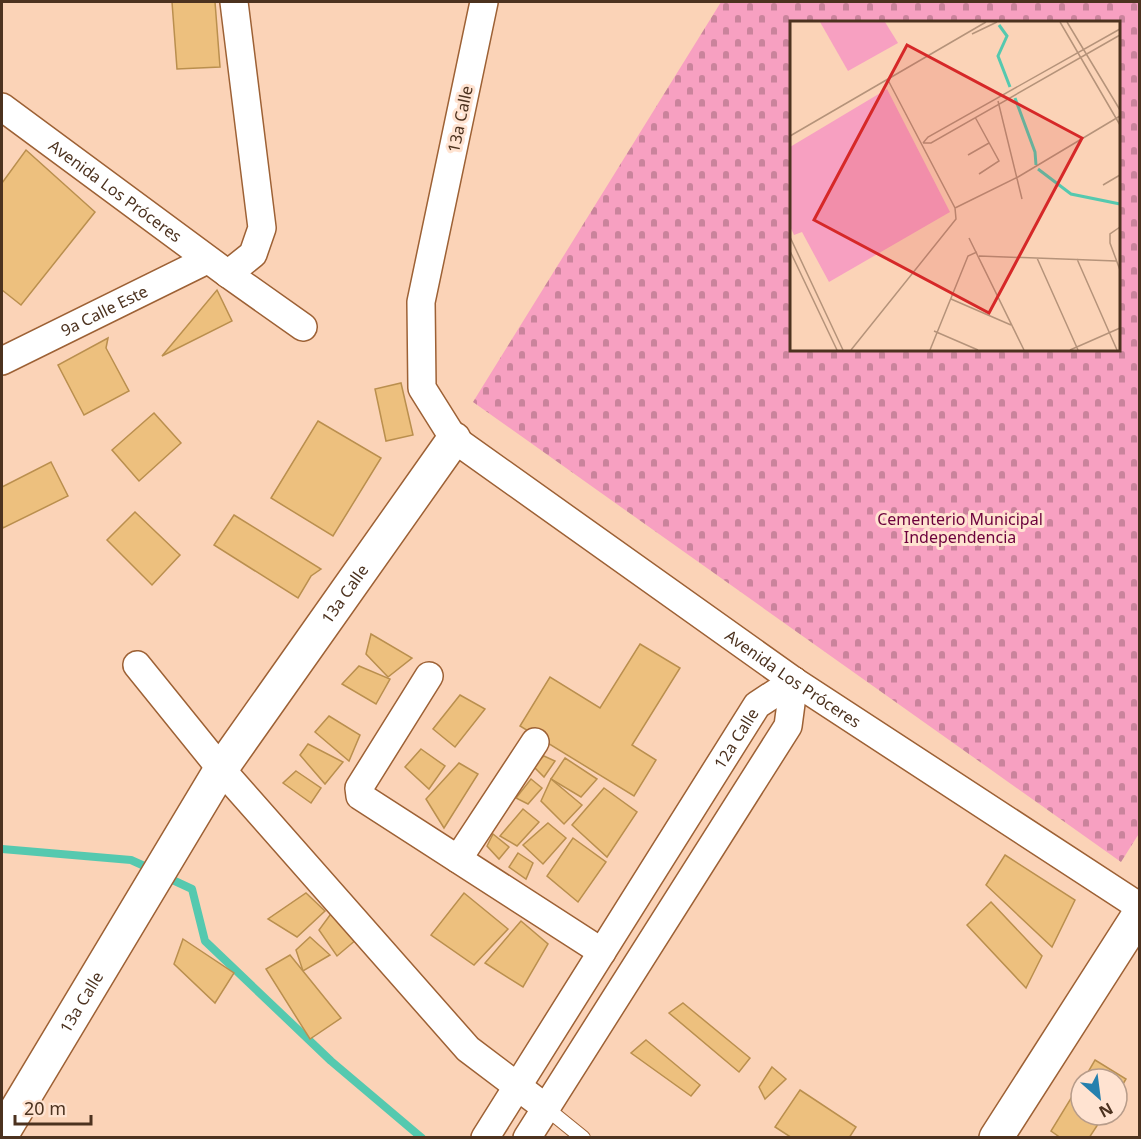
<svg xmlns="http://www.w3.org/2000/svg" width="1141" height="1139" viewBox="0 0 1141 1139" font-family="'Noto Sans',sans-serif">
<defs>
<pattern id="cemetery-stones" width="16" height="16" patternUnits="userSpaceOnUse" patternTransform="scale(1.5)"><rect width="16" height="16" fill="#f7a0c1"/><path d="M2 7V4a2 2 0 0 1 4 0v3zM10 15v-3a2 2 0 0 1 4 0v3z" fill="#ca839c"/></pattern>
</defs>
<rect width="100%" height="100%" fill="#fbd3b7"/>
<path fill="url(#cemetery-stones)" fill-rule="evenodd" d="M721,2H1139L1140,832L1121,862L473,402ZM792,22H1118V350H792Z"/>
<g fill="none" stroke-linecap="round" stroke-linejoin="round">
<g stroke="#55c9af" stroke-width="8">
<path d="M2,849L131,860L151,869"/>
<path d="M164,876L192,889L205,941L331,1061L422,1138"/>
</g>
</g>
<g fill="#edc07e" stroke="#ba8f4e" stroke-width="1.5">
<path d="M172,2H215L220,67L177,69Z"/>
<path d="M26,150L95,212L21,305L2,290V183Z"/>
<path d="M217,290L232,321L162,356Z"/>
<path d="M108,338L106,348L129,391L84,415L58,365Z"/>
<path d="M401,383L413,435L386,441L375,389Z"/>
<path d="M154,413L181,443L139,481L112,450Z"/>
<path d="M318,421L381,458L333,536L271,498Z"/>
<path d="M51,462L68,496L3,528L2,525V487Z"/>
<path d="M135,512L180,555L152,585L107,540Z"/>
<path d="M234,515L321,569L311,576L298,598L214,545Z"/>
<path d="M371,634L412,658L388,677L366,654Z"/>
<path d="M640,644L680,668L632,745L656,760L634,796L520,726L550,677L600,708Z"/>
<path d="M359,666L390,679L376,704L342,684Z"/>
<path d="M460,695L485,709L455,747L433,729Z"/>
<path d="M329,716L360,735L349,761L315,732Z"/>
<path d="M308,744L343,762L325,784L300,755Z"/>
<path d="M421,749L445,766L429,789L405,767Z"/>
<path d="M544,756L555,761L544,777L533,766Z"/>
<path d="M565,758L597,779L581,797L551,779Z"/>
<path d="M459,763L478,774L444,828L426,799Z"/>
<path d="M296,771L321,788L311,803L283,783Z"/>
<path d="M531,779L542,788L528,804L516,798Z"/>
<path d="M551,779L582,805L564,824L541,801Z"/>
<path d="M604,788L637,812L607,857L572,825Z"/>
<path d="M523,809L539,822L517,846L500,836Z"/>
<path d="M548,823L566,838L543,864L523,845Z"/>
<path d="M493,834L509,847L499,859L487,846Z"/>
<path d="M573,838L606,862L578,902L547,876Z"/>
<path d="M518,853L533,863L526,879L509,867Z"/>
<path d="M1005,855L1075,900L1052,947L986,885Z"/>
<path d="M306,893L325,911L297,937L268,919Z"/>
<path d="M464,893L508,929L474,965L431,935Z"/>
<path d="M991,902L1042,956L1026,988L967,925Z"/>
<path d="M333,911L357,939L337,956L319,930Z"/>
<path d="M521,921L548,944L523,987L485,963Z"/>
<path d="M310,937L330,955L303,971L296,950Z"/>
<path d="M183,939L234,973L215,1003L174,964Z"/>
<path d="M290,955L341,1018L310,1039L266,969Z"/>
<path d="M683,1003L750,1058L739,1072L669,1013Z"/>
<path d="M646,1040L700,1085L691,1096L631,1053Z"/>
<path d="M1095,1060L1126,1079L1117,1094V1079H1084Z"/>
<path d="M772,1067L786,1079L765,1099L759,1087Z"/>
<path d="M800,1090L856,1127L849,1138H792L775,1127Z"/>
<path d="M1073,1095L1081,1100V1115H1104L1089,1138H1061L1051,1131Z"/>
</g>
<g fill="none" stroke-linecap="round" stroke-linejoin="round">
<g stroke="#9d6135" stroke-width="16">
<path id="lane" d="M546,1108L583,1138"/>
</g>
<g stroke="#9d6135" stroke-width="30">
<g id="street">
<path id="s1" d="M484,2L421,302L422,388L454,439L794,681L1140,907"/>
<path id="s2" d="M2,107L228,274L303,327"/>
<path d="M228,274L253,254L262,228L234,2"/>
<path id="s3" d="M2,361L207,260"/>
<path d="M137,665L221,769L468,1049L546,1108"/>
<path d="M429,676L359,788L360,796L602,952"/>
<path d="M458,859L535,742"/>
<path id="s4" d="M485,1138L757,705L794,681"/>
<path d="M527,1138L788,726L794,681"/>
</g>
</g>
<g stroke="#9d6135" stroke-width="36">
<g id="secondary">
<path id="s5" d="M2,1134L221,769L454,439"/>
<path d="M996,1138L1140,913"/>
</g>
</g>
<use href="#lane" stroke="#fff" stroke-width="14"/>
<use href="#street" stroke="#fff" stroke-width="27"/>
<use href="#secondary" stroke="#fff" stroke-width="33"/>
</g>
<g text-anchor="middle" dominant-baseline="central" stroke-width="6" stroke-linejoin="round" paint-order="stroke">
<g font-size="16" fill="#4c321f" stroke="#ffe3d1">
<text transform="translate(460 119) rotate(-78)">13a Calle</text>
<text stroke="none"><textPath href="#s2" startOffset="141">Avenida Los Próceres</textPath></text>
<text stroke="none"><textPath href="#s3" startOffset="114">9a Calle Este</textPath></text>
<text stroke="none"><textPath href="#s5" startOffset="640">13a Calle</textPath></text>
<text stroke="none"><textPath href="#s1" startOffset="868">Avenida Los Próceres</textPath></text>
<text stroke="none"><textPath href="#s4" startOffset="472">12a Calle</textPath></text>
<text stroke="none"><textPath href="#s5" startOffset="154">13a Calle</textPath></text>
</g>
<g font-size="16" fill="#6c003c" stroke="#ffe3d1">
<text x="960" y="519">Cementerio Municipal<tspan x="960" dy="18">Independencia</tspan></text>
</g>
</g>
<g transform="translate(790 21)">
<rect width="330" height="330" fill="#fbd3b7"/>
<path d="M97,68L160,191L39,261L12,211L4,214L0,205V126Z" fill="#f7a0c1"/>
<path d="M30,1H95L108,22L58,50Z" fill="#f7a0c1"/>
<path fill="none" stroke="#55c9af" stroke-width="3" d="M209,4L217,15L208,35L220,66M225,77L245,131L246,144M248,148L281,173L330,183"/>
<path fill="none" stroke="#b5937a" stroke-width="1.5" d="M270,1L330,104M277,1L330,89M182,13L207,1M208,80L232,178M185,96L209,140L189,153M0,115L196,1M133,122L138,116L330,8M133,122H141L330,14M178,134L199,122M313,164L330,154M165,187L228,156L330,95M330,206L320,213V222L330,249M0,216L53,329M179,217L234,329M0,230L47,329M189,235L326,240M247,237L288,329M287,238L327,329M161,278L221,304M144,310L188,329M61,329L166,198L165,187L98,59M140,329L178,235L187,231M280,329L330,307"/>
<path fill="#d62828" fill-opacity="0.15" stroke="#d62828" stroke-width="3" d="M117,24L292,117L199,292L24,199Z"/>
<rect width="330" height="330" fill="none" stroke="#4c321f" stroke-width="3"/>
</g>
<rect width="1141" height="1139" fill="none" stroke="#4c321f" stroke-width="6"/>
<g transform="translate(1099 1097) rotate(152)"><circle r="28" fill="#ffe3d1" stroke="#b79c8a" stroke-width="1.5"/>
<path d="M0-4.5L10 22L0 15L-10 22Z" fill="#2580ae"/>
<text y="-9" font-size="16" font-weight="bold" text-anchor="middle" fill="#4c321f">N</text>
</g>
<path d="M15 1115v9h76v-9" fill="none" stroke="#4c321f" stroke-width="3"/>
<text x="24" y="1115" font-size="18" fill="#4c321f" stroke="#ffe3d1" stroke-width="4.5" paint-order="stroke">20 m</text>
</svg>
